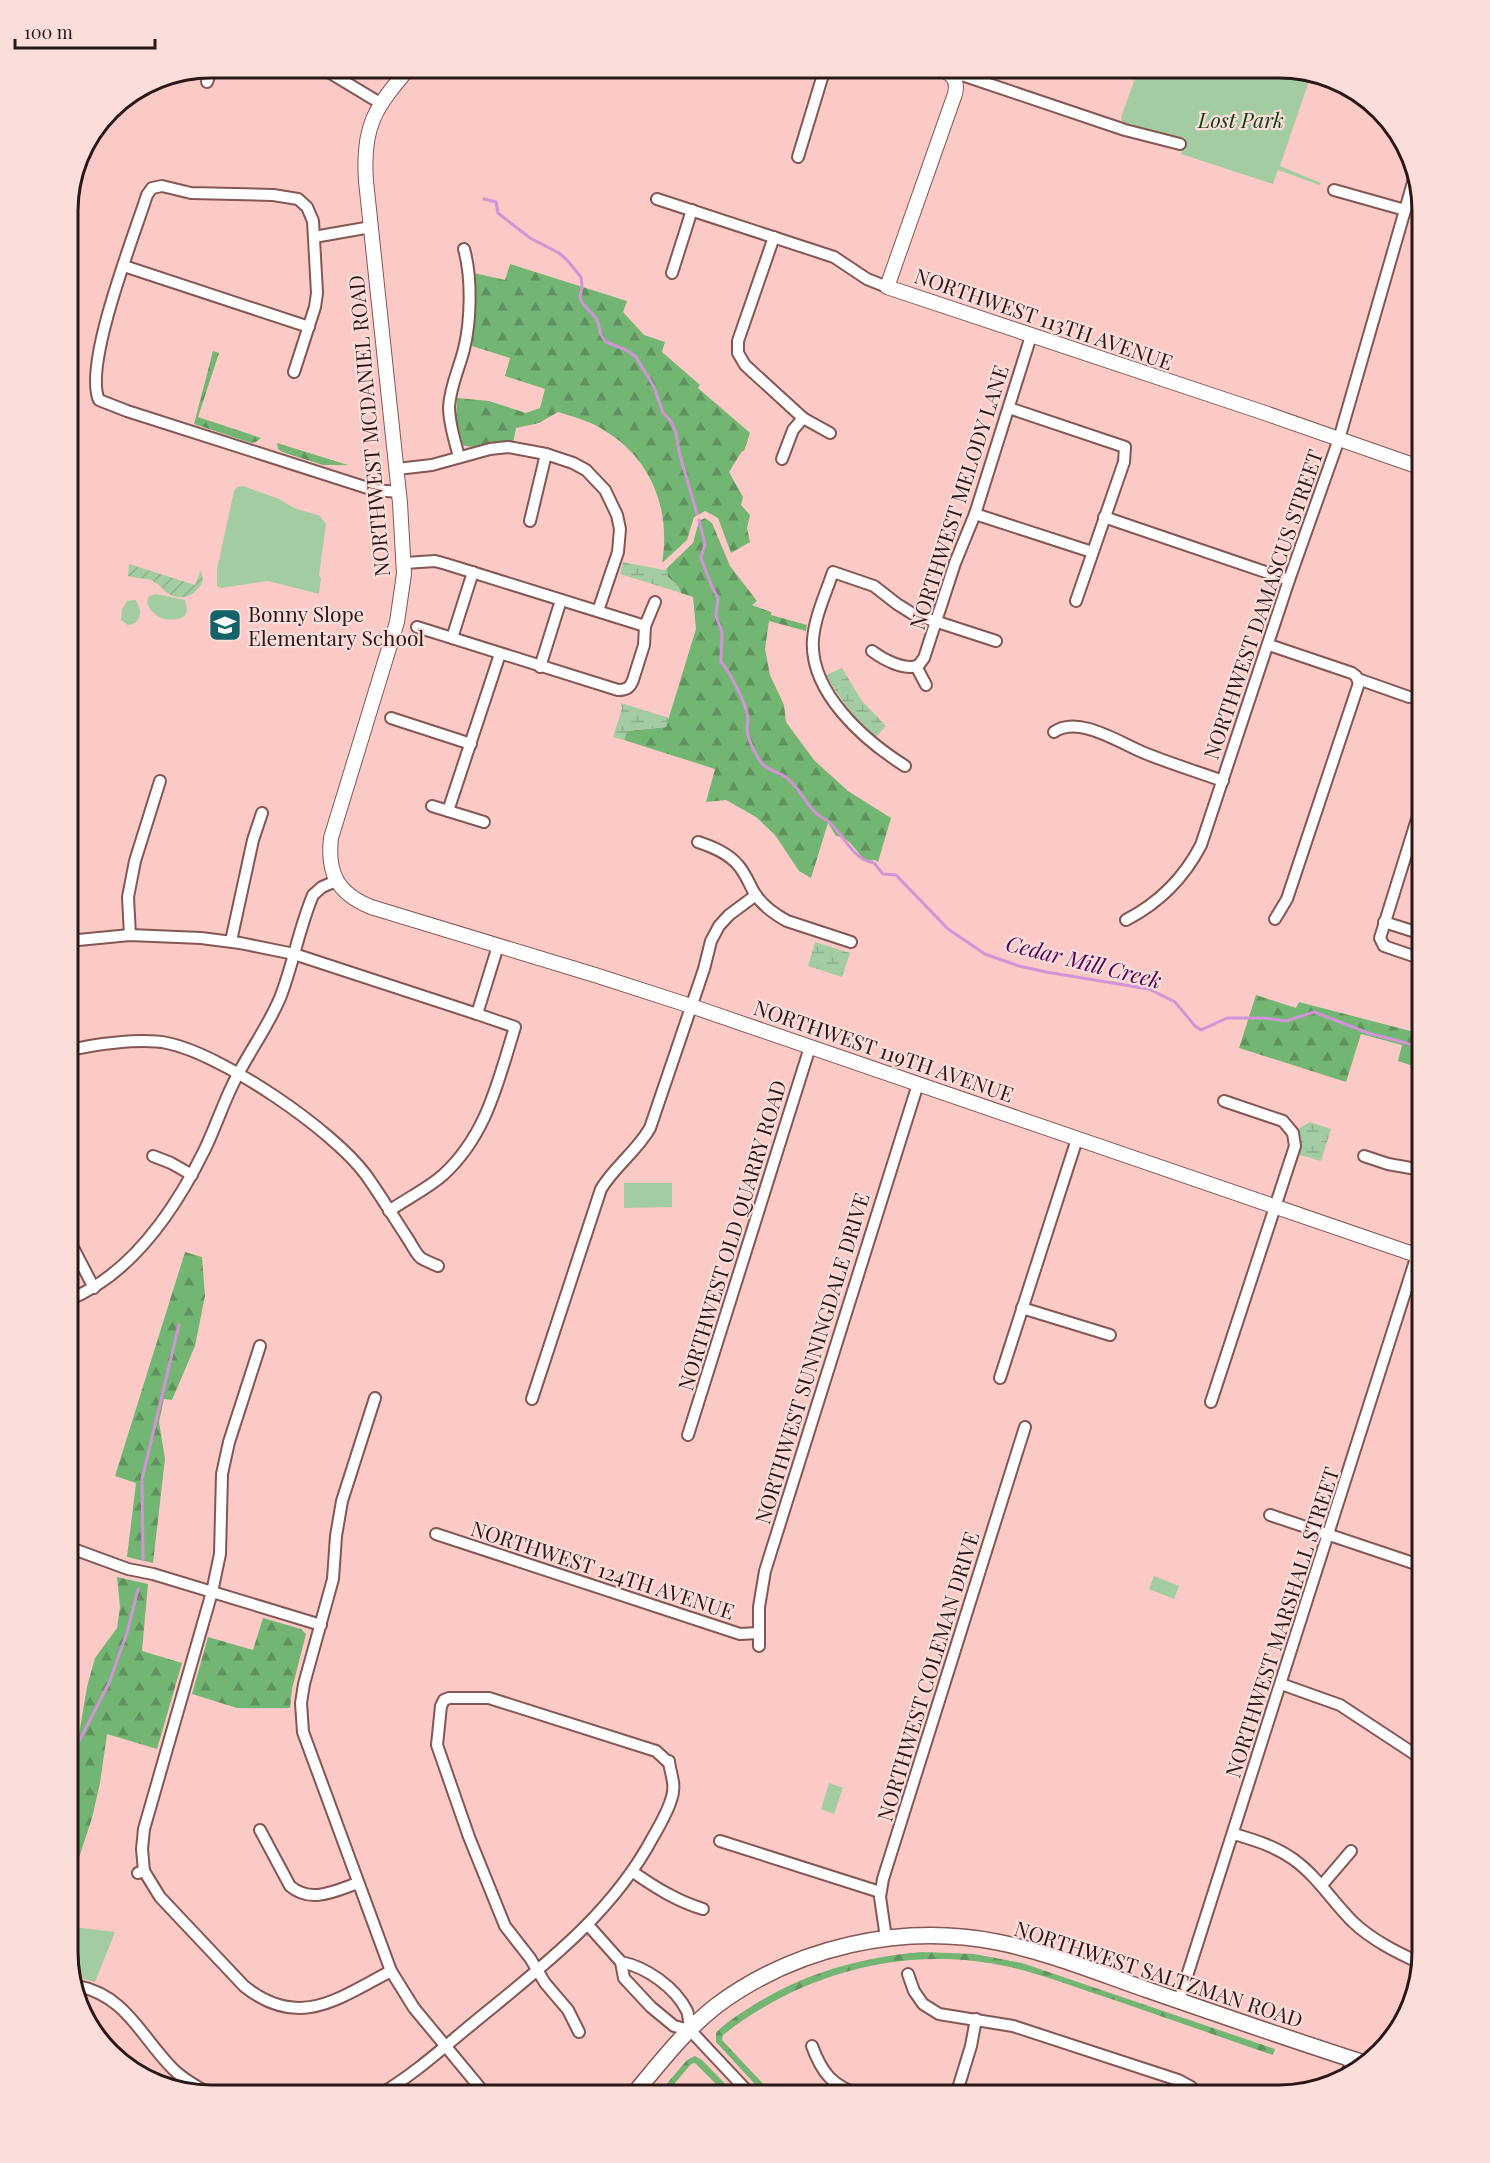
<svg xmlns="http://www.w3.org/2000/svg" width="1490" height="2163" viewBox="0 0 1490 2163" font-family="'Playfair Display',serif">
<defs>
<pattern id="forest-firs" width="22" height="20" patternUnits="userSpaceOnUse" patternTransform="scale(1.5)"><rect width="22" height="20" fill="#73b673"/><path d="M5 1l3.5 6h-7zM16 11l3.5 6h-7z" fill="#5e935d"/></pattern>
<pattern id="wetland-marsh" width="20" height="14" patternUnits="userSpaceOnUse" patternTransform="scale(1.5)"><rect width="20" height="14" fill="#a3cca2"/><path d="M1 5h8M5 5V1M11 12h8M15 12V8" fill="none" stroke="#8cae8b"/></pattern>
<pattern id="garden-furrows" width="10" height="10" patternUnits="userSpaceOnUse" patternTransform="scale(1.5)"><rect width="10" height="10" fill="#a3cca2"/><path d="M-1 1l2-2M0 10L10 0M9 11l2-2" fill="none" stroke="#8cae8b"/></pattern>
</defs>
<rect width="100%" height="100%" fill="#fccac6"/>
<g fill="#a3cca2">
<path d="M1139,68H1288L1311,75L1280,166L1321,183L1319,185L1278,170L1273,184L1181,154L1185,138L1123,124L1121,117Z"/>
<path d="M243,486L279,499L294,508L320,516L326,524L319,575L321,578L319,594L268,581L221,588L217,586V569L234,491L237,487Z"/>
<path d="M156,594L185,600L187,610L185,616C171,624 153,619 147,603L149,596Z"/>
<path d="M135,600C143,609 142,624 128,625L121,620L122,609L127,601Z"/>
<path d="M624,1183H672V1207L624,1208Z"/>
<path d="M1154,1576L1179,1586L1174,1599L1149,1589Z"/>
<path d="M829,1783L843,1788L834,1814L821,1809Z"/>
<path d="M74,1927L115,1932L95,1982L76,1977Z"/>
</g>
<g fill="url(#forest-firs)">
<path d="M510,264L627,301L623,312L644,335L665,342L662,352L700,385L698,388L750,433L744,451H742L729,472L743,497L741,505L750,515L747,528L750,542L731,553L718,518L705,511L694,517L687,540L662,563C671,511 652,459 605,431C591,421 574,417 558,412L539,423L516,428L513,443C500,442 471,450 463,445L456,420L457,398L489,401L526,413L540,408L545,389L505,376L510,358L472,346L474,273L505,280Z"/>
<path d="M213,351L219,353L198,417L261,438L256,442L251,443L194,424Z"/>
<path d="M277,443L348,465H323L282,452L278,449Z"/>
<path d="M705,518L712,523L730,566L757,601L752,605L771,612V615L807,625L806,631L769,621L765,649L770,675L784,705L786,722L814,760L848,791L891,818L878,862L875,860L866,861C856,853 851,837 836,836L828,823L811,878L799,871L775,835L756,817L726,800L706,802L715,769L624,740L627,731L666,727L696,629L693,597L681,593L678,586L668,577V567L693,543L699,521Z"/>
<path d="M1256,995L1296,1008L1299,1002L1422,1034V1069L1398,1061L1402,1045L1361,1034L1346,1082L1239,1048Z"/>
<path d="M185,1252L202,1257L205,1296L195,1346L172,1400L164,1399L159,1422L165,1459L153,1563L127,1557L136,1483L115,1476Z"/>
<path d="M117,1577L148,1584L142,1651L182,1663L157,1749L107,1734L100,1783L92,1818L72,1879L76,1977H74L68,1952V1772L78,1740L87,1687L95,1658L117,1628L120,1607Z"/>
<path d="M263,1618L301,1629L306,1634L292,1689L290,1708H237L192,1694L208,1637L253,1650Z"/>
<path d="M922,1952L974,1954L1022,1963L1275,2049L1273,2055C1220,2037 1167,2018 1114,2000C1080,1989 1045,1975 1010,1967C909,1944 804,1971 723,2035L722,2040L770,2091L764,2094L716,2042V2033C725,2023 738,2015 749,2008C801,1974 860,1957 922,1952Z"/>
<path d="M695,2056L702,2060L736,2095H727L695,2063L691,2064L665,2095H657L687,2060Z"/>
</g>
<g fill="url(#wetland-marsh)">
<path d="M623,562L664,570L668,567V577L678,586L681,593L620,574Z"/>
<path d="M842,668L862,701L886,726L875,738C855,719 840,699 826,675Z"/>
<path d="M621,703L669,718L666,727L627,731L624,740L613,737L622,708Z"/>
<path d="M815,942L850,953L842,977L808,966Z"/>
<path d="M1310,1122L1331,1129L1321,1161L1300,1155L1301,1138L1298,1129Z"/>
</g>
<path fill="url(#garden-furrows)" d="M129,564L195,585L201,570L203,580C197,596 182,602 167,593C163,590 161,586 156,583C148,577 137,579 128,576Z"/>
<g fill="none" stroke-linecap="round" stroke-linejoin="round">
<g stroke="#d293d7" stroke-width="3">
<path d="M484,199L496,202L498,213L530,238L559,253L567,260L581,277L582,285L580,298L583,304L597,319L601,335L606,342L626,350L636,357L654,387L663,413L671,421L676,433L679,452L697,514"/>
<path d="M699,520L705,544L701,558L712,587L718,598L716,616L722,632L721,662C730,672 747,705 748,719C748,722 747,725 747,728C747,737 754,751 758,758C764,770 779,771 788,779C800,789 806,804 817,814C822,818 828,820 832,825C846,839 854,860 874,863L883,874L896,875L948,929L985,954L1019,966L1046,972L1149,989L1175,1002L1195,1026L1201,1030L1227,1018H1264L1286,1021L1314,1012L1371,1034L1403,1042L1422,1049"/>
<path d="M143,1560L142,1479L179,1325"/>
<path d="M68,1778L77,1745L109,1683L127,1633L138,1589"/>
</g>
<g stroke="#825754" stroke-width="14">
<g id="minor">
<path d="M322,68L380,103"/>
<path d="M962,75L1125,130L1180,144"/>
<path d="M207,82L212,68"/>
<path d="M798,157L825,68"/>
<path d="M1334,190L1405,210"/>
<path d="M657,199L834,257L867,279L887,287"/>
<path d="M314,237L371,227"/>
<path d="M774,237L738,341V353L745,365L803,418L830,433"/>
<path d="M124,266L309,327"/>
<path d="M672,273L692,210"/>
<path d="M294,372L315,307L317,293L313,221L307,207L298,199L273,195L191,193L162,186L152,188L147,195C134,236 83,365 99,400L127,411L374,490L399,492"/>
<path d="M1009,408L1125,447L1124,462L1076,601"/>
<path d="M459,457C455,441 449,424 449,407C450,387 459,369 464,349C471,321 472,277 464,249"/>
<path d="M782,459L793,430L803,418"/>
<path d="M397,469L432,465L490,449L508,447L546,454L573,463L586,470L605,490L617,515L620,529L618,552L598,611"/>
<path d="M975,514L1092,552"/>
<path d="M1104,517L1289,580"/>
<path d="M530,521L546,454"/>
<path d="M405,563L435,561L446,564L645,626"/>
<path d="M417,627L618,690C626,690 630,688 633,680L644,645L645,626L655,602"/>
<path d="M452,638L473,572"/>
<path d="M1269,645L1352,673L1356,676L1359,683L1287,899L1275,919"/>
<path d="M872,651C884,660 903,670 918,666L924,658L955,563L975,514L1031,336"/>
<path d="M916,666L926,685"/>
<path d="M540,667L561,600"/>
<path d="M1358,679L1409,697"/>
<path d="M391,718L471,744"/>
<path d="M1054,732C1079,714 1123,745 1147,754C1172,764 1198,772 1223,781"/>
<path d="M905,766C864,740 809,692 813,639C815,616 826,593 833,572L874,586L897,604L913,614L996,641"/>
<path d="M432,806L484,822"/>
<path d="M448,811L500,654"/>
<path d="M698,842C713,847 728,853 738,865C746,874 749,884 755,894C763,906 774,914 787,921L851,942"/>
<path d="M1126,920C1159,903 1184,878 1201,845L1289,580L1339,439L1414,179"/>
<path d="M1384,922L1422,934"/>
<path d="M130,935L128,897L135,861L160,781"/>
<path d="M68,941L130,935L201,938L240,943L294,954L477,1014"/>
<path d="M231,941L253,840L262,813"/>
<path d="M1422,959L1384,946L1380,938L1422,803"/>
<path d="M68,1051C92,1044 142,1038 167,1043C222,1054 333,1130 366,1175C381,1196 394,1218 408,1239C412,1245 416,1254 421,1258C426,1261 433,1264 438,1266"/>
<path d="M153,1156L171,1163L192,1175"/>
<path d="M1364,1156L1388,1164L1422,1170"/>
<path d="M389,1211C406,1199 427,1189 443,1175C487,1135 498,1081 515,1027L477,1014L498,946"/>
<path d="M68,1238L94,1288"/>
<path d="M68,1300C131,1275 176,1208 205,1149C215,1128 222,1107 232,1086C246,1056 267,1029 280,998C293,965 299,928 313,895L322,887L336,881"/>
<path d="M1022,1308L1110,1335"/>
<path d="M1000,1378L1077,1139"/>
<path d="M375,1398L342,1501L336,1536L333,1579L304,1684L301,1703L303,1732L391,1971L414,2008L486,2095"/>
<path d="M532,1399L601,1189C615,1166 637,1151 650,1128L704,969L711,941L719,926L729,915L756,895"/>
<path d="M1211,1402L1295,1146L1293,1133L1283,1121L1224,1101"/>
<path d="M688,1435L810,1047"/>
<path d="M1270,1515L1422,1566"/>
<path d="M436,1534L740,1634L759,1633"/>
<path d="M68,1547L128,1569L153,1574L321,1625"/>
<path d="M68,1565L73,1549"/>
<path d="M759,1646V1607L765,1571L918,1084"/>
<path d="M1281,1684L1340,1705L1422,1759"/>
<path d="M260,1830L290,1886C311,1904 335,1891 358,1883"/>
<path d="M1234,1834C1254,1840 1275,1846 1293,1859C1317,1876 1332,1901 1353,1922C1372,1940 1396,1952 1420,1963"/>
<path d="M720,1841L880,1892"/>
<path d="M144,1871L142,1849L144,1829L212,1592L220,1554L222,1474L229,1442L260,1346"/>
<path d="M633,1872C656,1888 677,1901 703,1909"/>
<path d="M138,1873L144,1871L160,1897L244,1986C298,2030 338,1999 391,1971"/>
<path d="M1322,1885L1351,1851"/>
<path d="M588,1925L621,1962L624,1978L651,2007L674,2026L690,2030L751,2095"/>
<path d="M886,1938L880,1897L883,1879L1025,1427"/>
<path d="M621,1962C646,1967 675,1987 687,2011C689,2016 689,2024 690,2030"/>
<path d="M908,1974L914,1991L923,2004L939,2014L1013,2026L1178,2080L1191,2087L1198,2095"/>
<path d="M77,1986C126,1995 141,2037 173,2069C184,2080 199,2088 212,2095"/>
<path d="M1179,2001L1417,1255"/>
<path d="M579,2032L568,2010L545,1983L530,1958L505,1926L469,1837L437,1745L441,1706L444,1700L449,1698H489L656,1751L668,1762"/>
<path d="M812,2046C822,2073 832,2086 861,2095"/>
<path d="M1346,2077L1352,2059"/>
<path d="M379,2095C415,2074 445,2046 477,2020C543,1966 612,1914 653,1837C660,1825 667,1813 671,1800C677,1784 670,1774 669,1761"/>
<path d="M956,2095L971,2046L976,2019"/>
</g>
</g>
<g stroke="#825754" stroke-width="16">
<g id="tertiary">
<path d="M409,68C375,108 362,126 366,181L400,503L404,574L397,622L331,838C327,873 337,893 371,907L595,975L691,1006L1422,1257"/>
<path d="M936,68C950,72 959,78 955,94L887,287L1262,412L1422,468"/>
</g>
</g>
<g stroke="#825754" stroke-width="18">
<path id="secondary" d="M633,2095C659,2064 684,2031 716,2006C795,1947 901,1923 997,1942C1048,1952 1099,1973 1148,1990C1220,2015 1292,2040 1364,2063"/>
</g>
<use href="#minor" stroke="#fff" stroke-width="10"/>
<use href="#tertiary" stroke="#fff" stroke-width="14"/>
<use href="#secondary" stroke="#fff" stroke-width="15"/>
</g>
<defs>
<g id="school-square" transform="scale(1.725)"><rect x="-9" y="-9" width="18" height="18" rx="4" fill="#15636a" stroke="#fbddda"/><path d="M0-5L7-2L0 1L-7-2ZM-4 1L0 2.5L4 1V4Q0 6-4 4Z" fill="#fff"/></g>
</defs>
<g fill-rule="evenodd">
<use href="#school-square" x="225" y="625"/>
</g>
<g text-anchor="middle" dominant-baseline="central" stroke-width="4.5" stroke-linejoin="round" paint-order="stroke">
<g font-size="21" font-style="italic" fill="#0d3d11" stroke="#fbddda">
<text x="1241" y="119">Lost Park</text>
</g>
<g font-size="21" fill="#291817" stroke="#fbddda">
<text transform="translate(1044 318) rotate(19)">NORTHWEST 113TH AVENUE</text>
<text transform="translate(368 426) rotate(-95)">NORTHWEST MCDANIEL ROAD</text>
<text transform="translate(958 497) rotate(-72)">NORTHWEST MELODY LANE</text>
<text transform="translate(1262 604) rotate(-71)">NORTHWEST DAMASCUS STREET</text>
<text transform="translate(884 1050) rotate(19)">NORTHWEST 119TH AVENUE</text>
<text transform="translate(731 1235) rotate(-73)">NORTHWEST OLD QUARRY ROAD</text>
<text transform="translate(811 1358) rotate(-73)">NORTHWEST SUNNINGDALE DRIVE</text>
<text transform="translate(603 1569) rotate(18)">NORTHWEST 124TH AVENUE</text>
<text transform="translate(1281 1622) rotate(-72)">NORTHWEST MARSHALL STREET</text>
<text transform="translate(927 1676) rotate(-73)">NORTHWEST COLEMAN DRIVE</text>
<text transform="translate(1159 1973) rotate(18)">NORTHWEST SALTZMAN ROAD</text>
</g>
<g font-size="21" fill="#291817" stroke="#fbddda" text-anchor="start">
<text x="248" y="613">Bonny Slope<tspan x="248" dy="24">Elementary School</tspan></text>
</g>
<g font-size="22" font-style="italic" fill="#53015a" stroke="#fbddda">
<text transform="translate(1084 961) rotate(14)">Cedar Mill Creek</text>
</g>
</g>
<path d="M0 0H1490V2163H0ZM211 78H1279A133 133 0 0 1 1412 211V1952A133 133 0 0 1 1279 2085H211A133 133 0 0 1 78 1952V211A133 133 0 0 1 211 78Z" fill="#fbddda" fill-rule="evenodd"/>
<path fill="none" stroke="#291817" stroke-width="3" d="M211 78H1279A133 133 0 0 1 1412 211V1952A133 133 0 0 1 1279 2085H211A133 133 0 0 1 78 1952V211A133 133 0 0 1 211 78Z"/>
<path d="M15 39v9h140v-9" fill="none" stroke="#291817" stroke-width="3"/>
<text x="24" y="39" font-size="18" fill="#291817" stroke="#fbddda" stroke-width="4.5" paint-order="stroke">100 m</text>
</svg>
